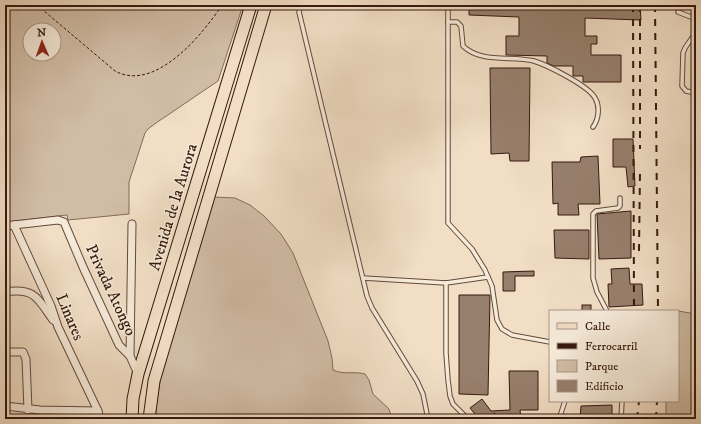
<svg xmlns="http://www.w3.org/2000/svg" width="701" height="424" viewBox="0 0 701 424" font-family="'IM FELL DW Pica',serif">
<rect width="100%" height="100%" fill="#f1dec5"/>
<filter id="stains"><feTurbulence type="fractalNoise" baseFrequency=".005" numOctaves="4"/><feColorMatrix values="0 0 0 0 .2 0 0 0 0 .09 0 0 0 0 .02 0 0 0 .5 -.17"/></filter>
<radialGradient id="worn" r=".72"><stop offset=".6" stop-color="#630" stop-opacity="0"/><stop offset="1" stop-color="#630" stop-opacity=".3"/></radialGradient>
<g fill="#d1bda6" stroke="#846b5a" fill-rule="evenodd">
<path d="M5,5H243L218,81L156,123L148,129L145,133L129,182V214L68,220L67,215L5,222ZM30,30H54V54H30Z"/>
<path d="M213,197L235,198L250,205L264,216L281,234L293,253L328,341L332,358L333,370C343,375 355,371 365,374L369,380L373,394L389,409L392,419H156V408L161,375Z"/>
<path d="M678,311L696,314V419H666V401H678Z"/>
</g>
<g fill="#977f6d" stroke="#36190e">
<path d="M469,5H640L641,20L585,18V36H597V44H591V55H621V82H583V76H573V66H554L547,63V56L506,55V36H519V17L469,15Z"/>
<path d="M490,68H530L529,161H510L509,153L491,154Z"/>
<path d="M613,139H633L635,186L628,187L626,167H613Z"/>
<path d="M598,156L600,204H578L579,215H558V203L553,204L552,162H580L581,157Z"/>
<path d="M631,211V258L599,259L597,214Z"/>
<path d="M554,230H589V259L555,258Z"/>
<path d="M629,268L630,284H642L643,305L609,307L608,284H612L611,269Z"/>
<path d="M534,271V276H515V291H503V272Z"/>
<path d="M459,295H490L488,395L459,394Z"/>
<rect x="582" y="305" width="9" height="6"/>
<path d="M509,371H538V410H520L521,419H495V413L486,419H479L470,408L482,399L491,411L510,410Z"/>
<path d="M612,405V419H580L581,406Z"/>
</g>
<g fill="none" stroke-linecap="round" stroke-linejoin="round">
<g stroke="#654a3c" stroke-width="5.5">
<g id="lane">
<path d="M301,5L299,12L367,296L372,308L417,381L423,394L428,419"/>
<path d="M448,5V223L472,249L485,270L492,286L497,320L502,329L512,335L550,342"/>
<path d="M678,12L696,19"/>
<path d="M448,22H457L461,26L463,46C482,64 511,55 534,61C547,65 589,86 595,98C600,106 599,119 593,127"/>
<path d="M696,32L685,48L683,53L682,86L686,91L696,93"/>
<path d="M363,278L446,283V353L448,380L450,396L453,404L468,419"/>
<path d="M446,283L488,277"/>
<path d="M607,311L597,292L593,278V214L596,211L618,208L620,206V198"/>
<path d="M559,419L565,401"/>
<path d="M621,419L622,401"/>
</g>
</g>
<g stroke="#654a3c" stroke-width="9">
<g id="street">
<path d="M696,159V161"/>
<path d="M14,225L51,306L58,327L98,411L100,419"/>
<path d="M5,226L58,220L64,222L83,267L119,345L130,356L138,374"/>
<path d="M5,292C35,287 38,299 53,320"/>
<path d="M5,352H23L26,359L28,410"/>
<path d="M130,356L132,224"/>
<path d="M5,406L40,410L98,411"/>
</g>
</g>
<g stroke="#36190e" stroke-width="13">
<g id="primary">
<path d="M132,419L133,399L138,374L251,5"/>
<path d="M149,419L154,381L266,5"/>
</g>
</g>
<path stroke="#36190e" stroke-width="1" stroke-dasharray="3 2" stroke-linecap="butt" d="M37,5L115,71C155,93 203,34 222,5"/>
<use href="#lane" stroke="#f6ead9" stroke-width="3.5"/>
<use href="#street" stroke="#f6ead9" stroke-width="7"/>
<use href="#primary" stroke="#f1dec5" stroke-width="11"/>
<g stroke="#36190e" stroke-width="2" stroke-dasharray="7 7" stroke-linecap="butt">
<path d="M633,5L634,311"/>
<path d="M640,5V149"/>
<path d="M655,5L658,311"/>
<path d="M639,251L640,171"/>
<path d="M637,419L639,401"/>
<path d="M656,419L657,401"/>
</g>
</g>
<g text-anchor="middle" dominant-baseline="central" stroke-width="3" stroke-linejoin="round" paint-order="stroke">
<g font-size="16" fill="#36190e" stroke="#f6ead9">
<text transform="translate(173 207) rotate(-73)">Avenida de la Aurora</text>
<text transform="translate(111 290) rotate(65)">Privada Atongo</text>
<text transform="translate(70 317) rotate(67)">Linares</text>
</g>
</g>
<rect width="701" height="424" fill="none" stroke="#f1dec5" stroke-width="20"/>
<rect x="6" y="6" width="689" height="412" fill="none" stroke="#36190e" stroke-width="2"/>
<rect x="10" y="10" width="681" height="404" fill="none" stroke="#36190e"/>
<rect x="549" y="310" width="130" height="92" fill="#f6ead9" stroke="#a99688"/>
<rect x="557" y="323" width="20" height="6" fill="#f1dec5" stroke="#a99688"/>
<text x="585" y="330" font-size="12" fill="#36190e">Calle</text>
<rect x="557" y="343" width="20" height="6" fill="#36190e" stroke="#a99688"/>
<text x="585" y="350" font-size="12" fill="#36190e">Ferrocarril</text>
<rect x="557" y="360" width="20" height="12" fill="#d1bda6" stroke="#a99688"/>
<text x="585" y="370" font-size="12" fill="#36190e">Parque</text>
<rect x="557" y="380" width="20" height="12" fill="#977f6d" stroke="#a99688"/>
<text x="585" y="390" font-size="12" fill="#36190e">Edificio</text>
<g transform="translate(42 42) rotate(358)"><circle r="19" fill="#f6ead9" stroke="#a99688"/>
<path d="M0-3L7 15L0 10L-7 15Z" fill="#8f2418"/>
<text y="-6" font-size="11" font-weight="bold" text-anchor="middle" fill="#36190e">N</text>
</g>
<rect width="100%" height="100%" filter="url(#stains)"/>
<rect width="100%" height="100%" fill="url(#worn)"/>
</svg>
